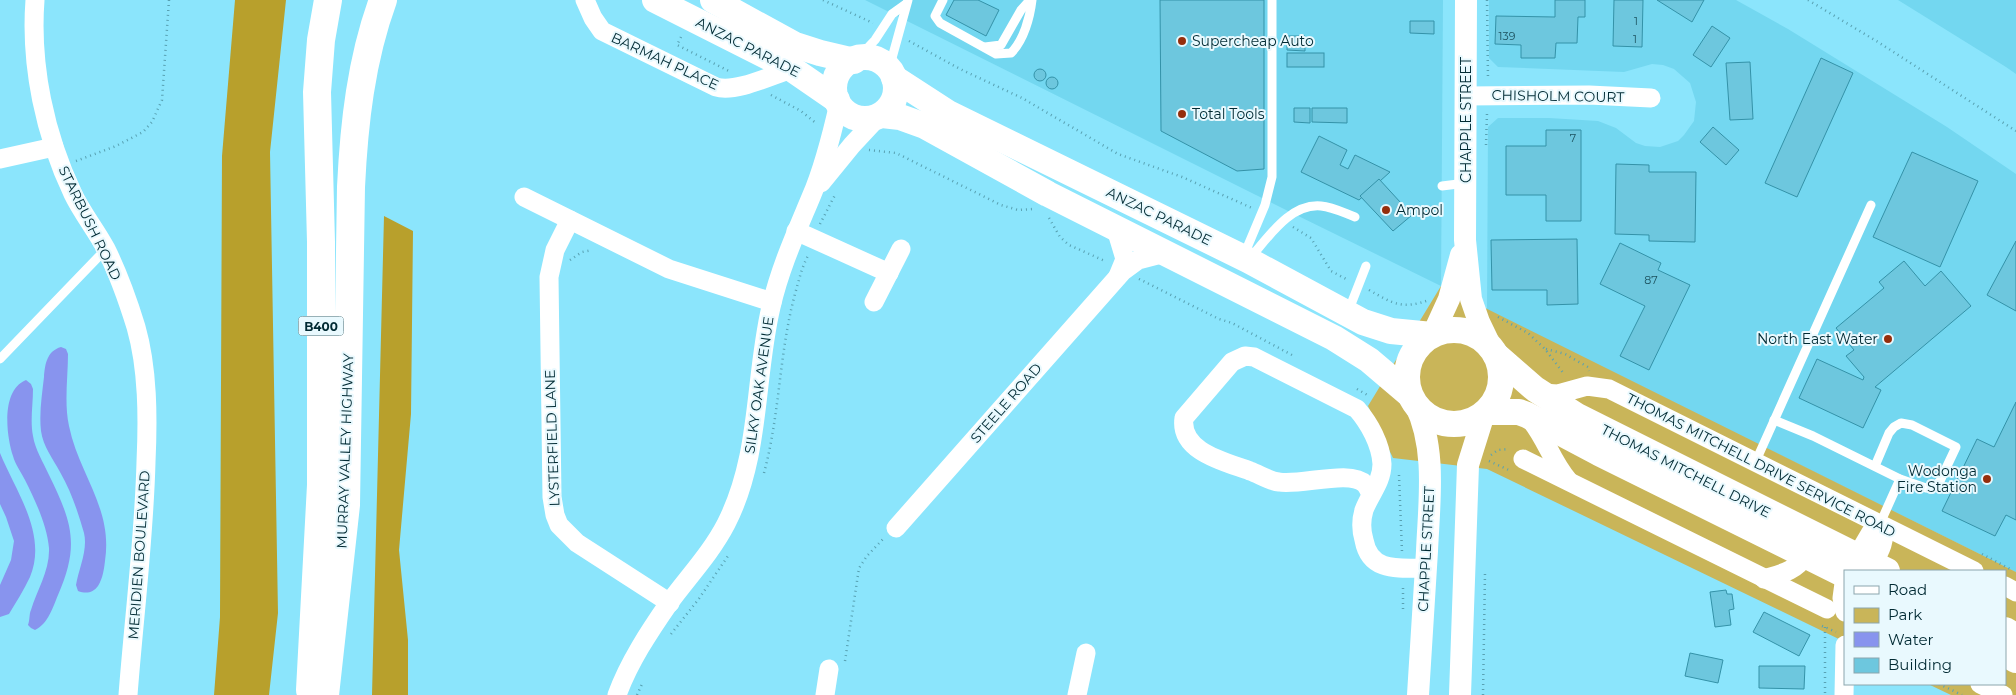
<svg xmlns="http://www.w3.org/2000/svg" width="2016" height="695" viewBox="0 0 2016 695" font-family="Montserrat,sans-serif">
<rect width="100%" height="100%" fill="#8be5fc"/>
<g fill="#73d7f0">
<path d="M865,0H1443L1441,286L1282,208Z"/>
<path d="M1489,0H1736L1788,29L1947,127L2016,174V572L1487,310L1488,127L1498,118H1549L1598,121L1616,128L1636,143L1645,146L1660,147L1678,141L1684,135L1694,121L1696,102L1690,83L1674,69L1663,65L1652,64L1624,72L1498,67L1489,58Z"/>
<path d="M1898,0H2016V74L2006,67Z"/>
</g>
<path fill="#c9b559" d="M1441,286L2016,572V695H1951L1928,684H2005V571H1845V642L1487,469L1393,458L1368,406Z"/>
<g fill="#b8a02c">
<path d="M235,0H286L270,152L278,613L269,695H214L220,617L222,156Z"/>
<path d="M384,216L413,231L411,414L399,550L408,640V695H372Z"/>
</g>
<g fill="#8894ee">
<path d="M61,347L66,349L68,354C68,377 64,403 69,426C79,475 113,508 105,561C104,569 103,578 98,586C93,593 86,594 78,591L76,585C79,568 88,550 84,533C78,512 71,491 60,472C53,459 43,446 41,431C39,413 42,395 44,377C45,364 47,351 61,347Z"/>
<path d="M26,380L31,384L33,389C33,405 30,421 33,436C35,449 43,462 49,475C72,522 80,545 58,595C53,607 48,624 35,630L31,628L28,625C30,620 29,614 31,610C37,590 50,570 49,548C47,525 35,500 25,480C21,472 15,464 13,456C6,435 1,390 26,380Z"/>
<path d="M0,453C15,490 48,534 30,577C24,590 16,602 9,614L0,617V585L11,560L14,541L6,517L0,504Z"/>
</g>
<g fill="#6dc7de" stroke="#3492a8">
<path d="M954,0H978L999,10L986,36L946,15Z"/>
<path d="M1160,0H1264V169L1237,171L1161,131Z"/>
<path d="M1555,0H1585V17H1578L1577,43H1556L1555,58H1521V45L1495,44L1496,16L1555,17Z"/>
<path d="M1614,0H1643L1642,47L1613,46Z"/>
<path d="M1657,0H1704L1692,22Z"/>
<path d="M1410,21H1434V34L1410,33Z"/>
<path d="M1712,26L1730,38L1711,67L1693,55Z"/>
<path d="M1287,36H1305V51L1287,50Z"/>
<rect x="1287" y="53" width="37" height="14"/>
<path d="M1821,58L1853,73L1797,197L1765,183Z"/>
<path d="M1750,62L1753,119L1730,120L1726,63Z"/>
<circle cx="1040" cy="75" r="6"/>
<circle cx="1052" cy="83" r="6"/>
<path d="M1294,108H1310V123L1294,122Z"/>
<path d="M1312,108H1347V123L1312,122Z"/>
<path d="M1713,127L1739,150L1726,165L1700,142Z"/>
<path d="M1546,130H1581V221H1546V195H1506V146H1546Z"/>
<path d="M1319,136L1347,150L1340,165L1348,169L1355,155L1390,172L1359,200L1301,172Z"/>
<path d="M1912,152L1978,181L1940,267L1873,237Z"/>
<path d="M1616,164L1649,165V172H1696L1695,242L1649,241V235L1615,234Z"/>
<path d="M1379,179L1412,215L1393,231L1360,196Z"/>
<path d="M1577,239L1578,304L1547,305V290H1492L1491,240Z"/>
<path d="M2016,241V311L1987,295Z"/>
<path d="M1620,243L1661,263L1658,270L1690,285L1649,370L1620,356L1645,306L1600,284Z"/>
<path d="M1904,261L1925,286L1941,271L1971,306L1875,387L1881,390L1863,428L1799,398L1817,359L1863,380L1864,377L1846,356L1854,350L1836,328L1884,288L1879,282Z"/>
<path d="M2016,402V520L2006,515L1995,536L1942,511L1977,439L1994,447Z"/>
<path d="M1726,590L1727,594H1732L1734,609L1729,610L1731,625L1715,627L1710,592Z"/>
<path d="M1764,612L1810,635L1799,656L1753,632Z"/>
<path d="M1690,653L1723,660L1718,683L1685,676Z"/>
<path d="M1759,666H1805L1804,689L1759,688Z"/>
</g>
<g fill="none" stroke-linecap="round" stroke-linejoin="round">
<g stroke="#58a1b2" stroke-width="2.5" stroke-dasharray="1 4" stroke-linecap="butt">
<path d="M823,0L873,23"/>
<path d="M1487,0L1488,80"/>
<path d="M1808,0L1878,42L2016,131"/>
<path d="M681,37L677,45L729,71"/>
<path d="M909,41L960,69L1022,98L1118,154L1182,177L1252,208"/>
<path d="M771,95L801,111L817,124"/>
<path d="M1486,145L1487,113"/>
<path d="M869,150L896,153L1001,205L1018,210L1033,209"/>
<path d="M76,161L116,146L143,132L152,122L162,100L169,0"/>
<path d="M1049,218L1060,237L1069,245L1105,261"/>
<path d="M820,224L836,193"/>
<path d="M1293,227L1311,238L1331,271L1348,280"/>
<path d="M570,260L582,252L592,250"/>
<path d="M1139,279L1219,319L1232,323L1292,355"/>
<path d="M1369,290C1392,303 1402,310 1429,300"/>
<path d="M1498,317L1528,333L1545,349L1564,374"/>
<path d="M1546,349L1565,354L1588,367L1589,371"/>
<path d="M1357,389L1369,396"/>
<path d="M1491,455L1498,450L1509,449"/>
<path d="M1489,461L1511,471"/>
<path d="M764,473C780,414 779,353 795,294C799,280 802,266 809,254"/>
<path d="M1399,475L1402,552"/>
<path d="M1982,554L2010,569"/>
<path d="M1403,609V585"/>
<path d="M1822,626L1836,632"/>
<path d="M1825,627V695"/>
<path d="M671,634L698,600L728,556"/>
<path d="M845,661L859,568L867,556L883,539"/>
<path d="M1939,684L1962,695"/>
<path d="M637,695L642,684"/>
<path d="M1483,695L1485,572"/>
</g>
<g stroke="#fff" stroke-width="9">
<path d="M943,0L935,16L940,23L996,54L1011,53C1024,40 1030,17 1032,0"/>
<path d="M985,47L1001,45L1021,10L1030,0"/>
<path d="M857,59L875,40L892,14L906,4"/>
<path d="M892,75V58L908,0"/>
<path d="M1442,186L1466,183"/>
<path d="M1244,255L1265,205L1272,177V0"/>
<path d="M1250,258C1268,238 1290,203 1321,206C1333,207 1344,213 1355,217"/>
<path d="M1348,312L1366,266"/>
<path d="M0,359L106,249"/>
<path d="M1774,420L1813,436L1900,479L1926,488L1934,487L1940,481L1956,447L1912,425L1901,423L1894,427L1889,433L1875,466"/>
<path d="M1755,463L1871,205"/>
<path d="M1882,526L1883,517L1900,479"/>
</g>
<g stroke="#fff" stroke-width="19">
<path d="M35,0C30,66 45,135 73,194C82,213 96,230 106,249C118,273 128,301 136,327C148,369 148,418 146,462C144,540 134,617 128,695"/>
<path d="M585,0L593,18L602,31L716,87C736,93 772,75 792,69"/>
<path d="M1465,96L1589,95L1651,98"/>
<path d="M0,159L54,147"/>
<path d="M821,183L852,145L879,116"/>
<path d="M524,197L669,269L772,302"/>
<path d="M570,220L555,250L549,277L552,497L555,515L559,525L577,543L670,603"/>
<path d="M1116,229L1125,259L1118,276"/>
<path d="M796,231L889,273"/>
<path d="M874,302L901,249"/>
<path d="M1541,393L1558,394L1587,386L1609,389L1974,571"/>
<path d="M1528,417C1545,435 1551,461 1568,480"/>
<path d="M1523,459L1827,609"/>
<path d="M1371,494C1369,491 1368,487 1365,484C1351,469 1300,486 1279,482C1269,481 1259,474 1250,471C1226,462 1179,452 1184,418L1232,362L1245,356L1254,357L1357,409C1369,423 1381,444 1382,464C1382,482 1370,494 1364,510C1361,520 1361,530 1364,540C1370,573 1399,568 1426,568"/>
<path d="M896,528L1123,271L1138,260L1165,253"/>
<path d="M1851,566L1871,532L1882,526C1888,542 1876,557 1869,571"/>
<path d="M1845,576L1842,598L1845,612"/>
<path d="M1764,579C1780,574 1796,571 1805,556"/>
<path d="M2005,586L2016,592"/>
<path d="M1980,684L2003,695"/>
<path d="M617,695C629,662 649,632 669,603C688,577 711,553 726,524C761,456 754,379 771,307C780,268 796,233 811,197C824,167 832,134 839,103"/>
<path d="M825,695L829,669"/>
<path d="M1077,695L1086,653"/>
<path d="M1844,695L1845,645"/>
</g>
<g stroke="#fff" stroke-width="22">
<path d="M1466,0L1465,240L1471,299L1479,322L1491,347"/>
<path d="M1433,334L1449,299L1461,255"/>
<path d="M1415,404C1437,448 1429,503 1427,551C1424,599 1421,647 1418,695"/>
<path d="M1460,695L1468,465L1484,414"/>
</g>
<g stroke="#fff" stroke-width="26">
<path d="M655,0L792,69L837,100"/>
<path d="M713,0L795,45L820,53L854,61"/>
<circle cx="865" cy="88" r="31"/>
<path d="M894,78L948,113L1248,260L1363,322L1391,331L1432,335"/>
<path d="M882,115L900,117L925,126L1048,194L1334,338L1369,360L1409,394"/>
<circle cx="1454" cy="377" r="47"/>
<path d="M1496,355L1535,389L1577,416L1887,571"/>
<path d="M1487,412H1519L1527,415L1599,453L1845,575"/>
<path d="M2005,630L2016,636"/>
<path d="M2005,654L2016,660"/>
</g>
<g stroke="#fff" stroke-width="28">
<path d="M310,690L321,485V242L317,92L321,40L328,0"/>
<path d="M325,695L346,505L351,187C354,124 361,60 383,0"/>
</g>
</g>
<g fill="#952e0c" stroke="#e9f9fe" stroke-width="2">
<circle cx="1182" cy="41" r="5"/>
<circle cx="1182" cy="114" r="5"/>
<circle cx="1386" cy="210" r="5"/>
<circle cx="1888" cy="339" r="5"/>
<circle cx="1987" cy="479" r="5"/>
</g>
<g text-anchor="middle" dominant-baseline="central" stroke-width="4" stroke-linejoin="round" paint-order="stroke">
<g font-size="11" fill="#1c515e">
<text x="1636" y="21">1</text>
<text x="1507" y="36">139</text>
<text x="1635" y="39">1</text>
<text x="1573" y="138">7</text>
<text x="1651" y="280">87</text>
</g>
<rect fill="#e9f9fe" stroke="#476870" stroke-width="1" x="298.5" y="316.5" width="45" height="19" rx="4"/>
<g font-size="12" font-weight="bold" fill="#012a33">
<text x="321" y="326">B400</text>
</g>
<g font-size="14" fill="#012a33" stroke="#e9f9fe" text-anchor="start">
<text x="1192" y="41">Supercheap Auto</text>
<text x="1192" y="114">Total Tools</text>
<text x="1396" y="210">Ampol</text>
<text x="1878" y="339" text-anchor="end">North East Water</text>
<text x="1977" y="471" text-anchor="end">Wodonga<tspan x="1977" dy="16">Fire Station</tspan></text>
</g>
<g font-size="14" fill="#012a33" stroke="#e9f9fe">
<text transform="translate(748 47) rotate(27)">ANZAC PARADE</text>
<text transform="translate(665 61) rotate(25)">BARMAH PLACE</text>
<text transform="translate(1558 96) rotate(1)">CHISHOLM COURT</text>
<text transform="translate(1466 120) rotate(-90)">CHAPPLE STREET</text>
<text transform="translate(1159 216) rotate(26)">ANZAC PARADE</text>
<text transform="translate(90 223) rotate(64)">STARBUSH ROAD</text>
<text transform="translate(759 385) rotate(-82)">SILKY OAK AVENUE</text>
<text transform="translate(1006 403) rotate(-49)">STEELE ROAD</text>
<text transform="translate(552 438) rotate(-92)">LYSTERFIELD LANE</text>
<text transform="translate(345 451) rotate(-88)">MURRAY VALLEY HIGHWAY</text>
<text transform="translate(1761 465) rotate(27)">THOMAS MITCHELL DRIVE SERVICE ROAD</text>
<text transform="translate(1686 471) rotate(27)">THOMAS MITCHELL DRIVE</text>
<text transform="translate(1426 549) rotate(-87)">CHAPPLE STREET</text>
<text transform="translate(139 555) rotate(-86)">MERIDIEN BOULEVARD</text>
</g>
</g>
<rect x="1844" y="570" width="162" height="115" fill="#e9f9fe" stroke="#8ca6ad"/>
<rect x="1854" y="586" width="25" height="8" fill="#ffffff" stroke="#8ca6ad"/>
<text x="1888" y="595" font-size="15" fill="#012a33">Road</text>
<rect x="1854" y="608" width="25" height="15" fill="#c9b559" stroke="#8ca6ad"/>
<text x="1888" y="620" font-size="15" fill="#012a33">Park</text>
<rect x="1854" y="632" width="25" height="15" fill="#8894ee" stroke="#8ca6ad"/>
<text x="1888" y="645" font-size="15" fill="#012a33">Water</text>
<rect x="1854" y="658" width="25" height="15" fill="#6dc7de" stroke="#8ca6ad"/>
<text x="1888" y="670" font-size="15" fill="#012a33">Building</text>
</svg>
